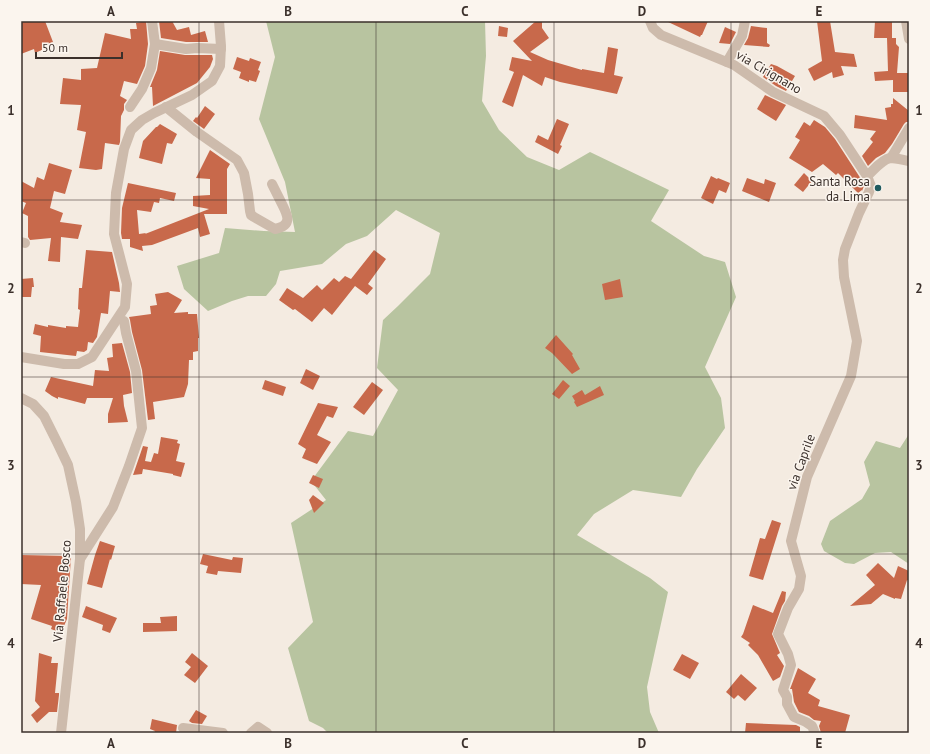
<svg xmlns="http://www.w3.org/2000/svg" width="930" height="754" viewBox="0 0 930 754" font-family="'PT Sans',sans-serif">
<rect width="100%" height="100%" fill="#f4ebe1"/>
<g fill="#b8c4a0">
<path d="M266,21H485L486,56L482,101L499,130L527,157L559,170L590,152L669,190L651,221L704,256L725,262L736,297L705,367L721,398L725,428L697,469L681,497L633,490L594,514L577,535L650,578L668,592L647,687L650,712L659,733H328L323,728L309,721L288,648L313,622L291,523L326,500L311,481L348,431L373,436L398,390L377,368L383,320L398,306L430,274L440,233L396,210L367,236L346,244L322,264L280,271L276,284L266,296H248L232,301L208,311L184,289L177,266L219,253L225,228L264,231L295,232L285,182L259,119L275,57Z"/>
<path d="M909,434V564L891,552L875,553L854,564L845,563L824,551L821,544L830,521L862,499L870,485L864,462L876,441L900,448Z"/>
</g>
<g fill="#c8694b">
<path d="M21,21H45L53,42L42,46L44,49L35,53L34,49L21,54Z"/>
<path d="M146,21L148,44L145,66L137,84L124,81L120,96L127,100L124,104V110L121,116L120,142L119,145L105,143L102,169L96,170L79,168L86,132L77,130L81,105L60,104L63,78L81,80V69L97,68L105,33L131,39L130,29H137L136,23Z"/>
<path d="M159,21H172L177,30L189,27L191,35L205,31L208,42H186L161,38Z"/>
<path d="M536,21H542V28L549,38L530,52L548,60L582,70V69L604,73L608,47L618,49L614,75L623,77L617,94L560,82L545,77L542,86L523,75L513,107L502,102L514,72L509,70L512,57L532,61L513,41Z"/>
<path d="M666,21H708L702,35H701L700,37Z"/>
<path d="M817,21H830L835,52L854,54L857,67L841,66L844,75L833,78L832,72L814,81L808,69L822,61Z"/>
<path d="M875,21H892V38H896V44L899,47L897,73H909V92H893V80L875,81L874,72L888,71L887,38H874Z"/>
<path d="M499,26L508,28L507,37L498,36Z"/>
<path d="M751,26L767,28V43L770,45L769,47L744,45L748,38Z"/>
<path d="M725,27L736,32L730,44L719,43Z"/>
<path d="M160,51L185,55H212L213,59L210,67L197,83L153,106L152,87H150L157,70Z"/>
<path d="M237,57L249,61L250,58L261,62L258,70L260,71L256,82L249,80V82L239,78L241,72L233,69Z"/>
<path d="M771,64L777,66L795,76L786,91L776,86L763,77Z"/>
<path d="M765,95L786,105L776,121L757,109Z"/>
<path d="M893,98L909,111V122H906L904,124L892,144L885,153L876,158L868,166L862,156L873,142L870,139L876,131L854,128L855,115L887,120L885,108L891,107V104H893Z"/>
<path d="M205,106L215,114L204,129L193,121L196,117L197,118Z"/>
<path d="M557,119L569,124L560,145L562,146L558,154L535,142L538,135L548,140Z"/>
<path d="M814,120L825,127L835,139L861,179L864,186L862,191V190L858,193L838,173L836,175L823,164L812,172L789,158L800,140L795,137L804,122L810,126Z"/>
<path d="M160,124L177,134L172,144L167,143L162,164L139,158L143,141L156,127H157Z"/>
<path d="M210,150L230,164L227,169V214H204L210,234L200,237L198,228L152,245L142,246L143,251L130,247V239H122L121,233L122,208L128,183L176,193L174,201L160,198L159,203L154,202L151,212L137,210L139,234L146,233L145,234L209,209L193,206V196L210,195V179L196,178Z"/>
<path d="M49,163L72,170L65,194L54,191L50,208L63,213L60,222L82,225L78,239L61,237L60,262L48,261L51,238L30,240L28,237V216L22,213L26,203L21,201V181L34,188L37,177L44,180Z"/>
<path d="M804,173L812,181L803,192L794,185Z"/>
<path d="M711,176L717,179L718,178L730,183L726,193L719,190L713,204L701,198Z"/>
<path d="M747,178L764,184L765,179L776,183L769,202L742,191Z"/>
<path d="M86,250L112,252L119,283L120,292L110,291L108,314L101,313L97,337L93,343L88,342L87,350L84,352L77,351L76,356L40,352L41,336L33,334L35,324L48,327V325L66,328V326L78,327L80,310L78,309L79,288H82Z"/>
<path d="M374,250L386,259L368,284L373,288L367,295L355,286L332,315L324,308L312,322L295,309L293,310L279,300L287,288L303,298L317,285L322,290L334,278L339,282L345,276L351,279Z"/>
<path d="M33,278L34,287H32L31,297H21V279Z"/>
<path d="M620,279L623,297L605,300L602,284Z"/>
<path d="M168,292L182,300L174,313L188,312V314H197L199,338H198V351L193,352V360H189L188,384L184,397L153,402L155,419L148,420L142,370L132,332L130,320L129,317L151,314L150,306L157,305L155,294Z"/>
<path d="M556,335L573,354L572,355L580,369L572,374L552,353L545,348Z"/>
<path d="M122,343L130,372L132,393L123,395L124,406L128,422L108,423V414L113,398H87L85,404L58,397V399L52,396L45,391L51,377L93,386L95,370L109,371L107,358L113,357L112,344Z"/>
<path d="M306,369L320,376L313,390L300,383Z"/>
<path d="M265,380L286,387L283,396L262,389Z"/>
<path d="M563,380L570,386L559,399L552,394Z"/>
<path d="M372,382L383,390L364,415L353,407Z"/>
<path d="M600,386L604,395L577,407L574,402L575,401L572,396L582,390L585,395Z"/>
<path d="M318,403L338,407L333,418L327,416L317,435L331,442L317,464L302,458L306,449L298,444Z"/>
<path d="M161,437L178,440L177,443L180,444L176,461L185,463L181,477L173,475V474L143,469L142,474L133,475L143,446L148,447L145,461L151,462L154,453L158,454Z"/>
<path d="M313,475L323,479L319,488L309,483Z"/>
<path d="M313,495L324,503L314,513L309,500Z"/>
<path d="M772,520L781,523L763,580L749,576L760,538L765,539Z"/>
<path d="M100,541L115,546L111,560L110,559L102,588L87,584L95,555Z"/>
<path d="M203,554L232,560L233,557L243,558L241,573L218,571L217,575L206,573L208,566L200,564Z"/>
<path d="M21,555L71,556L67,619L61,633L51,629L52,626L31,619L41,585L21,584Z"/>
<path d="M878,563L894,578L898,566L909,571V581L907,580L901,599L895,598V599L883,594L871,604L850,606L875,585L866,575Z"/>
<path d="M782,591L786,592L785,601L782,606L772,634L780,653L777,655L784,666L780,677L773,681L758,655L748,645L750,643L741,637L743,634L753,605L773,613Z"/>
<path d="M86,606L117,618L110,633L102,630L103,625L82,617Z"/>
<path d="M177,616V631L143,632V623H161L160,617Z"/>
<path d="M39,653L52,657L51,663H58L55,693H59V695L57,712H49L37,723L31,715L40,707L35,701Z"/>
<path d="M192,653L208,666L195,683L184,675L191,667L185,662Z"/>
<path d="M682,654L699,663L690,679L673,670Z"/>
<path d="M798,668L816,679L808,693L820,700L818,706L850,715L845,733H821L819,726L821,721L814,720L809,716L799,712L794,702L792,689H790Z"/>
<path d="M741,674L757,688L745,701L738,695L734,699L726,692Z"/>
<path d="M196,710L207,716L202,724L192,723L189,721Z"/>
<path d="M152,719L177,725L176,733H154L155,731L150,729Z"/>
<path d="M746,723L796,725L800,727V733H745Z"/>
</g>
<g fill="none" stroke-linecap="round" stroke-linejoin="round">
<g stroke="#cdbbac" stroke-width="10">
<path d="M650,21L653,28L661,35L734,65L773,92L824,116L840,135L867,176L871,186L869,192L859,213L845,249L843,260L844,277L857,341L851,376L807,477L791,541L801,576L799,589L788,608L778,634L788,654L791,665L783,690L787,697V704L794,717L806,722L812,726L815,733"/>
<path d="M906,21L909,39"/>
<path d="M155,44L186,49L197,48L221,49"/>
<path d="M727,62L742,36L745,21"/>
<path d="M130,107L142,89L151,68L155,44L152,21"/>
<path d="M166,107L197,132L237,160L244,173L248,194L250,211L251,215L254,217L275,229C294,225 287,214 281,202C278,196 275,190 272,184"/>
<path d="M891,158L909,128"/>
<path d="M867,176C873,171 881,160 890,158C896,158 903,160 909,161"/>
<path d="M21,242L25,243"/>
<path d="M21,357L64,364H78L92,357L125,307L127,284L114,234L116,193L124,149L131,130L142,120L154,113L192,95L212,81L220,66L221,46L219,21"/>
<path d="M21,398L33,404L44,416L57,442L68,465L76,502L80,529V559L61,733"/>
<path d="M80,559L113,507L129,466L142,428L136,371L126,333L124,321"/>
<path d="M183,728L223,733"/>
<path d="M251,733L258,727L267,733"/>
</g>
</g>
<path fill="none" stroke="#3b302b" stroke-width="1" stroke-opacity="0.55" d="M199,21V733M376,21V733M554,21V733M731,21V733M21,200H909M21,377H909M21,554H909"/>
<circle fill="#1f5a5e" stroke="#fbf5ee" stroke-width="1.5" cx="878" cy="188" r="4"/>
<g text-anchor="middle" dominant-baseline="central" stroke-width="3" stroke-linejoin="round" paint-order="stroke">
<g font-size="13" fill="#3b302b" stroke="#fbf5ee">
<text transform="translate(769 72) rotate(30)">via Cirignano</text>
<text transform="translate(801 462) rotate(-70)">via Caprile</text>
<text transform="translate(62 591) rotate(-85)">Via Raffaele Bosco</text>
</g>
<g font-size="13" fill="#3b302b" stroke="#fbf5ee" text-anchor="end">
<text x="870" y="181">Santa Rosa<tspan x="870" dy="15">da Lima</tspan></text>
</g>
</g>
<rect width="930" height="754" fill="none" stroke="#fbf5ee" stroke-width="44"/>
<path d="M36 52v6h86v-6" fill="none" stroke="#3b302b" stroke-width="2"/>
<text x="42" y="52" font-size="12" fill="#3b302b" stroke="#fbf5ee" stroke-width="3" paint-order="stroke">50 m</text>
<rect x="22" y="22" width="886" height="710" fill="none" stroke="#3b302b" stroke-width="1.5"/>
<g font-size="13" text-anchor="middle" font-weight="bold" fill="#3b302b">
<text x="111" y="16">A</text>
<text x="288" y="16">B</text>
<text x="465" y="16">C</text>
<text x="642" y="16">D</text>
<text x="819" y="16">E</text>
<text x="11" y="115">1</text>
<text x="919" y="115">1</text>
<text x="11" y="293">2</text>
<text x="919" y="293">2</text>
<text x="11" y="470">3</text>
<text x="919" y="470">3</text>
<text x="11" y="648">4</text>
<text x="919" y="648">4</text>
<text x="111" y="748">A</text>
<text x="288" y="748">B</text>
<text x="465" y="748">C</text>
<text x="642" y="748">D</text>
<text x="819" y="748">E</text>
</g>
</svg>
